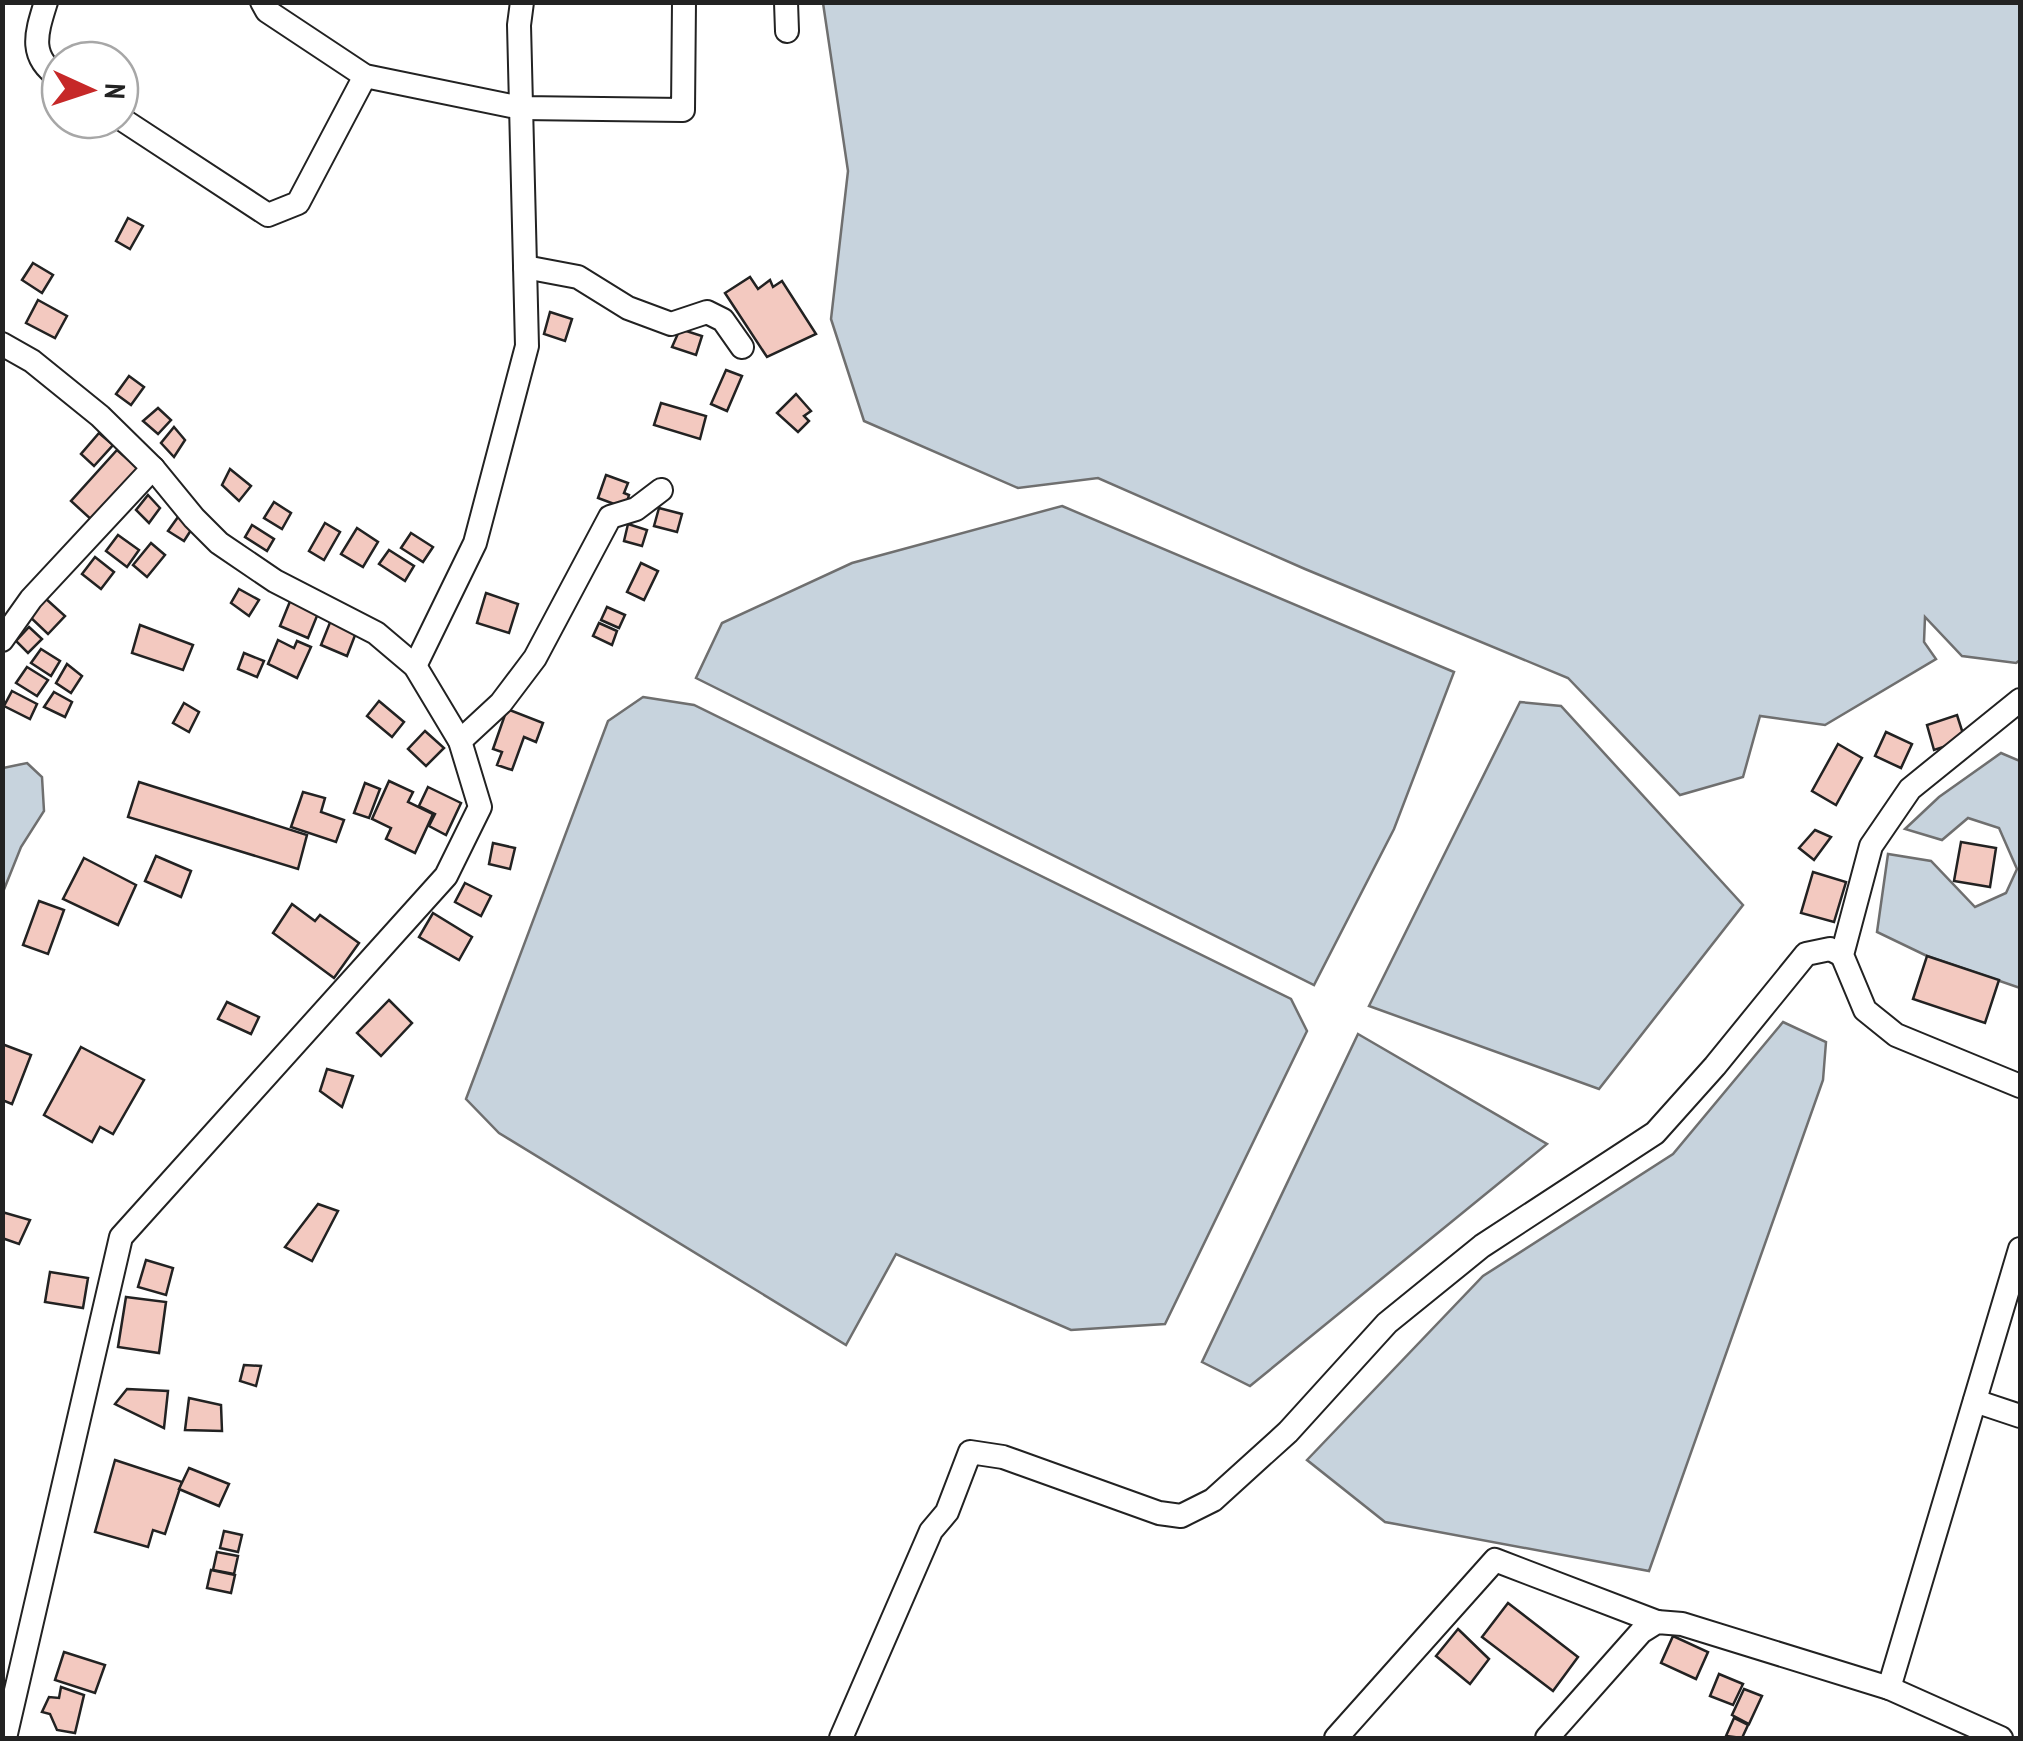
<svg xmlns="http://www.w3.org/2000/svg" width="2023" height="1741" viewBox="0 0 2023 1741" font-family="'PT Sans Narrow',sans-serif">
<rect width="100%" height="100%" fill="#fff"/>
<g fill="#c7d3dd" stroke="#6f6f6f" stroke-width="2.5">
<path d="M823,3H2020V660L2016,663L1962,656L1925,617L1924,642L1936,659L1825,725L1760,716L1743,777L1680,795L1568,678L1305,569L1098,478L1018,488L864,421L831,319L848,171Z"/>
<path d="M1062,506L1454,672L1394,829L1314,985L696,678L722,623L852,563Z"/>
<path d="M643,697L694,705L1291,999L1307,1031L1165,1324L1071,1330L896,1254L846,1345L499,1133L466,1099L608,721Z"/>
<path d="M1520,702L1561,706L1743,905L1599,1089L1369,1006Z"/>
<path d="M2001,753L2020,761V988L1927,956L1877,932L1888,854L1931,861L1975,907L2006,893L2017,869L1999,828L1968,818L1942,840L1905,829L1939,797Z"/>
<path d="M27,763L42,777L44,811L21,847L3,892V768Z"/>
<path d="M1783,1022L1826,1042L1823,1080L1649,1571L1385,1522L1307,1460L1483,1276L1673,1154Z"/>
<path d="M1358,1034L1547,1144L1250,1386L1202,1362Z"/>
</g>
<g fill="#f3c9c0" stroke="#222" stroke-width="2.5">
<path d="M128,218L143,226L130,249L116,241Z"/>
<path d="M33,263L53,275L42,293L22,280Z"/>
<path d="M750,277L758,289L770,280L773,287L782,281L816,334L767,357L725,293Z"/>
<path d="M38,300L67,316L55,338L26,323Z"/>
<path d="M550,312L572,319L565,341L544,334Z"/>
<path d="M680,329L702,336L696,355L672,347Z"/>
<path d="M726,370L742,376L727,411L711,404Z"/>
<path d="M129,376L144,387L131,405L116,394Z"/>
<path d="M796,394L811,411L804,416L809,421L798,432L777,413Z"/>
<path d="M661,403L706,416L700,439L654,425Z"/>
<path d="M158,408L171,420L158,434L143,421Z"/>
<path d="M174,427L185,440L174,457L161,443Z"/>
<path d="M99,433L113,445L94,466L81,454Z"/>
<path d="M117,450L140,470L94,522L71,501Z"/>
<path d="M230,469L251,486L239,501L222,485Z"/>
<path d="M606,475L628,483L624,493L629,495L625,508L598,498Z"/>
<path d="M148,495L160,508L149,523L136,510Z"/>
<path d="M274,502L291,513L282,529L264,518Z"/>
<path d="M659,508L682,514L677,532L654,526Z"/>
<path d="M178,517L193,527L184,541L168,531Z"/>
<path d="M325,523L340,532L324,560L309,551Z"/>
<path d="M628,524L647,530L642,546L624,541Z"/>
<path d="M252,525L274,539L267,551L245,537Z"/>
<path d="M357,528L378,542L363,567L341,554Z"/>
<path d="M411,533L433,547L423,562L401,548Z"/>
<path d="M118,535L139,550L127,567L106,551Z"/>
<path d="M151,543L165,555L147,577L133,565Z"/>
<path d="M389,550L414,566L405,581L379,564Z"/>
<path d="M95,557L114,572L101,589L82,574Z"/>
<path d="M641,563L658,571L644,600L627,592Z"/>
<path d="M239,589L259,600L249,616L231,603Z"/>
<path d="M486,593L518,604L509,633L477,623Z"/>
<path d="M45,598L65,616L48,634L28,615Z"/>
<path d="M291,599L319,611L308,638L280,626Z"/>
<path d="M607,607L625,615L619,628L601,620Z"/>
<path d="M333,615L359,625L347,656L321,645Z"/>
<path d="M599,623L617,631L612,645L593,636Z"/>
<path d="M140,625L193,645L183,670L132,653Z"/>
<path d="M29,627L42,639L28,653L16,641Z"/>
<path d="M278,640L294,648L297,641L311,647L297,678L268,664Z"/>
<path d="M41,649L60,661L51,676L31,663Z"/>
<path d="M244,653L264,661L257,677L238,669Z"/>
<path d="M67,664L82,676L71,693L56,683Z"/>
<path d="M27,667L48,680L37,696L16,683Z"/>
<path d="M12,691L37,704L30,719L4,706Z"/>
<path d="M54,692L72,702L65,717L44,707Z"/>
<path d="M379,701L404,722L392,737L367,716Z"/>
<path d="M184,703L199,712L189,732L173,723Z"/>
<path d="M507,709L543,723L536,742L524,737L512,770L497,765L502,752L493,749Z"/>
<path d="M1957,715L1965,740L1934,750L1927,725Z"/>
<path d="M425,731L444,748L426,766L408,749Z"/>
<path d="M1886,732L1912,744L1901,768L1875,756Z"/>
<path d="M1838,744L1862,758L1836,805L1812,791Z"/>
<path d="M389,781L413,792L408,802L433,814L415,853L386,839L391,828L372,819Z"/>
<path d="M139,782L307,835L298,869L128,817Z"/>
<path d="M365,783L380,789L369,818L354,813Z"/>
<path d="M428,787L461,803L446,835L429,826L435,814L419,806Z"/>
<path d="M303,792L325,798L321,812L344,820L336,842L291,827Z"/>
<path d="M1815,830L1831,837L1814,860L1799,848Z"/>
<path d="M1961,842L1996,848L1990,887L1954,881Z"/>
<path d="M493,843L515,848L510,869L489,864Z"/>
<path d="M156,856L191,871L181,897L145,881Z"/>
<path d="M84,858L136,885L118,925L63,899Z"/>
<path d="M1813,872L1846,882L1834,922L1801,913Z"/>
<path d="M465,883L491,896L481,916L455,902Z"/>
<path d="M39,901L64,910L48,954L23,945Z"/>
<path d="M292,904L315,921L320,915L359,943L334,978L273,933Z"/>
<path d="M433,913L472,937L459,960L419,937Z"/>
<path d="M1927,956L1999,980L1985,1023L1913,999Z"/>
<path d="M389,1000L412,1023L381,1056L357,1033Z"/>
<path d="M227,1002L259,1017L251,1034L218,1019Z"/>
<path d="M2,1044L31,1055L12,1104L2,1100Z"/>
<path d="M81,1047L144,1080L113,1134L100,1127L92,1142L44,1115Z"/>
<path d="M327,1069L353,1076L342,1107L320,1091Z"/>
<path d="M318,1204L338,1211L312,1261L285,1247Z"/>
<path d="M2,1212L30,1220L19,1244L2,1238Z"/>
<path d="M146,1260L173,1268L166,1295L138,1287Z"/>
<path d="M50,1272L88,1278L83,1308L45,1302Z"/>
<path d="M126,1297L166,1302L159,1353L118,1347Z"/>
<path d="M244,1365L261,1366L256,1386L240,1381Z"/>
<path d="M127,1389L168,1391L164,1428L115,1404Z"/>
<path d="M189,1398L221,1405L222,1431L185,1430Z"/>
<path d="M115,1460L182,1482L165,1534L153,1530L148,1547L95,1532Z"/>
<path d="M189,1468L229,1484L219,1506L179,1489Z"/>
<path d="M224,1531L242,1535L238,1552L220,1548Z"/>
<path d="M217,1552L238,1556L234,1574L213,1570Z"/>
<path d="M211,1570L235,1575L231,1593L207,1588Z"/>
<path d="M1508,1603L1578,1657L1553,1691L1482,1637Z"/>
<path d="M1458,1629L1489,1659L1470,1684L1436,1656Z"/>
<path d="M1673,1636L1708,1652L1696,1679L1661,1663Z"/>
<path d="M64,1652L105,1665L95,1693L55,1680Z"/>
<path d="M1719,1674L1743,1684L1733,1705L1710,1696Z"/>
<path d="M61,1687L84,1695L75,1733L57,1730L50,1714L42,1712L49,1697L59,1698Z"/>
<path d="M1744,1689L1762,1696L1749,1724L1732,1715Z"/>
<path d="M1734,1718L1748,1725L1742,1738L1726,1736Z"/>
</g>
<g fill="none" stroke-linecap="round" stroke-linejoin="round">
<g stroke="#222" stroke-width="26">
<g id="minor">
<path d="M46,2C36,34 28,57 60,78"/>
<path d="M262,2L267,11L365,76L521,108L683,110L684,2"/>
<path d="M786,2L787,31"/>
<path d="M120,118L268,215L298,203L365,76"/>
<path d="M525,267L578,277L628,308L671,324L707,312L723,320L742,347"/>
<path d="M2,344L32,361L100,416L153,468L194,518L219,543L275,581L376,633L415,666L460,741L480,807L446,876L121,1237L5,1738"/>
<path d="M2,640L31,599L153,468"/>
<path d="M415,666L475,543L527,346L519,25L522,2"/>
<path d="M2020,700L1910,789L1871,846L1842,955L1865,1010L1896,1035L2020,1086"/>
<path d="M460,741L501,703L535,658L610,517L636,509L661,490"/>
<path d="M1975,1401L2020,1416"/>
<path d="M1889,1688L2020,1249"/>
<path d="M841,1738L931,1531L947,1512L970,1452L1003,1457L1159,1513L1181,1516L1213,1500L1288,1432L1387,1323L1482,1246L1655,1133L1715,1066L1806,954L1830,949L1842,955"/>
<path d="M1336,1738L1495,1560L1657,1622"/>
<path d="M1547,1738L1641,1632L1657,1622L1682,1624L1889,1688L2001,1738"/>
</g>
</g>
<use href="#minor" stroke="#fff" stroke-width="22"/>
</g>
<rect width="2023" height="1741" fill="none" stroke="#222222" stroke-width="10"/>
<g transform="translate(90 90) rotate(93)"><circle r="48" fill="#ffffff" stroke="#a7a7a7" stroke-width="2.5"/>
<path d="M0-8L18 38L0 25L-18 38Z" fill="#c62828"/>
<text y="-15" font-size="28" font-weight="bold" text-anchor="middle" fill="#222222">N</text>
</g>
</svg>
